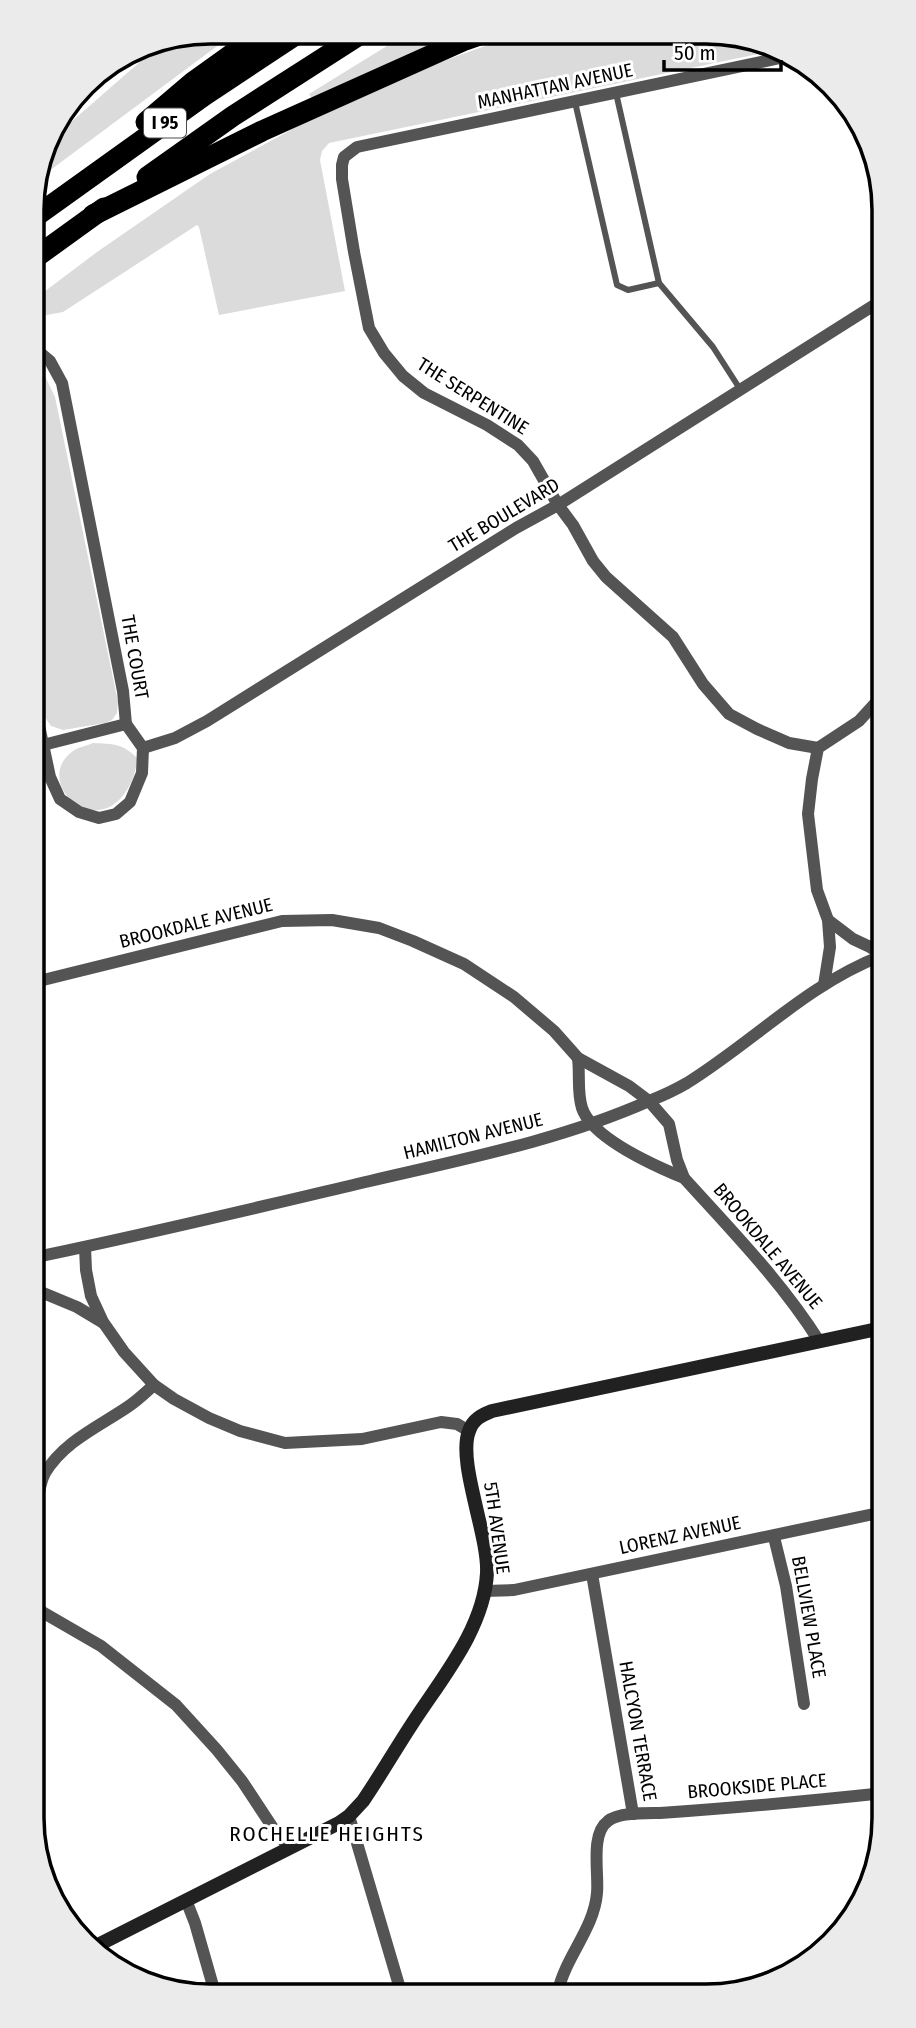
<svg xmlns="http://www.w3.org/2000/svg" width="916" height="2028" viewBox="0 0 916 2028" font-family="'Fira Sans Condensed',sans-serif">
<rect width="100%" height="100%" fill="#fff"/>
<g fill="#dbdbdb">
<path d="M209,32H236L37,180L47,143L165,40Z"/>
<path d="M408,33H456L313,100L309,94Z"/>
<path d="M521,33L741,35L773,51L329,143L322,151L320,160L345,291L219,315L199,227L197,225L63,312L47,315L32,311V301L97,252L210,174L302,124L438,63Z"/>
<path d="M32,363L43,372L55,397L118,702L117,713L112,720L105,723L63,730L51,726L44,716L34,666Z"/>
<path d="M93,743C113,744 122,743 137,758C136,774 131,786 121,798C87,835 34,779 73,751C78,747 87,746 93,743Z"/>
</g>
<g fill="none" stroke-linecap="round" stroke-linejoin="round">
<g stroke="#545454" stroke-width="6">
<path d="M616,93L659,283"/>
<path d="M575,102L617,285L628,290L659,283L713,347L740,389"/>
</g>
<g stroke="#545454" stroke-width="12">
<path d="M785,57L357,147L344,157L342,165V179L354,252L369,328L384,353L403,376L424,393L487,425L518,445L533,461L558,505L573,525L593,561L606,577L673,637L703,684L729,714L757,729L789,743L818,748"/>
<path d="M32,346L50,361L62,383L123,691L126,724L143,748L142,773L130,802L116,814L99,818L79,812L60,799L50,777L34,702"/>
<path d="M43,745L126,724"/>
<path d="M143,748L175,738L207,721L516,528L558,505L879,302"/>
<path d="M828,920L853,939L868,946L881,954"/>
<path d="M35,982L282,921L332,920L379,928L413,941L464,964L514,997L554,1031L578,1058L629,1086L649,1101L669,1124L677,1160L684,1178C732,1231 781,1281 819,1341"/>
<path d="M824,985L830,947L828,920L817,890L808,814L812,779L818,748L859,721L880,698"/>
<path d="M578,1058C580,1075 577,1093 582,1108C592,1138 655,1166 684,1178"/>
<path d="M85,1247L86,1270L91,1296L103,1322L124,1352L154,1385L174,1399L209,1418L240,1431L285,1443L362,1439L441,1422L457,1424L469,1431"/>
<path d="M36,1257C148,1234 259,1207 370,1181C464,1159 561,1140 649,1101C662,1096 675,1090 687,1083C753,1042 808,984 881,956"/>
<path d="M36,1290L77,1307L102,1322"/>
<path d="M36,1516C38,1502 38,1486 45,1473C64,1441 100,1426 129,1406C138,1400 146,1392 154,1385"/>
<path d="M774,1537L786,1586L804,1704"/>
<path d="M592,1574L633,1814"/>
<path d="M485,1591L514,1590L883,1512"/>
<path d="M37,1609L101,1646L176,1705L217,1750L242,1781L275,1831L289,1847"/>
<path d="M349,1816L401,1992"/>
<path d="M186,1900L195,1923L215,1993"/>
<path d="M558,1991C566,1956 594,1929 597,1893C599,1873 590,1834 608,1821C618,1812 647,1813 660,1813C735,1808 809,1801 884,1793"/>
</g>
<path stroke="#212121" stroke-width="14" d="M90,1949L339,1823L349,1816L363,1801C380,1776 395,1750 412,1724C441,1679 484,1629 487,1573C489,1536 457,1462 469,1431C473,1419 482,1415 492,1411L882,1328"/>
<g stroke="#000" stroke-width="21">
<path d="M146,122L193,82L263,32"/>
<path d="M147,177L233,116L364,32"/>
<path d="M93,215L262,131L465,40L485,33"/>
<path d="M32,219L205,95L300,32"/>
<path d="M32,260L104,208"/>
</g>
<path stroke="#000" stroke-width="4.5" stroke-dasharray="10 3.5 2 3.5" stroke-linecap="butt" d="M68,108L133,50"/>
</g>
<g text-anchor="middle" dominant-baseline="central" stroke-width="6" stroke-linejoin="round" paint-order="stroke">
<rect fill="#fff" stroke="#4c4c4c" stroke-width="2" x="144" y="108.5" width="42" height="29" rx="5"/>
<g font-size="18" font-weight="bold" fill="#000">
<text x="165" y="123">I 95</text>
</g>
<g font-size="19" fill="#000" stroke="#fff">
<text transform="translate(555 86) rotate(-12)">MANHATTAN AVENUE</text>
<text transform="translate(473 396) rotate(32)">THE SERPENTINE</text>
<text transform="translate(504 515) rotate(-31)">THE BOULEVARD</text>
<text transform="translate(135 657) rotate(80)">THE COURT</text>
<text transform="translate(196 923) rotate(-14)">BROOKDALE AVENUE</text>
<text transform="translate(473 1136) rotate(-14)">HAMILTON AVENUE</text>
<text transform="translate(768 1246) rotate(50)">BROOKDALE AVENUE</text>
<text transform="translate(497 1528) rotate(82)">5TH AVENUE</text>
<text transform="translate(680 1535) rotate(-12)">LORENZ AVENUE</text>
<text transform="translate(809 1617) rotate(80)">BELLVIEW PLACE</text>
<text transform="translate(638 1731) rotate(80)">HALCYON TERRACE</text>
<text transform="translate(757 1786) rotate(-5)">BROOKSIDE PLACE</text>
</g>
<g font-size="21" letter-spacing="2" fill="#000" stroke="#fff">
<text x="327" y="1834">ROCHELLE HEIGHTS</text>
</g>
</g>
<path d="M0 0H916V2028H0ZM210 44H706A166 166 0 0 1 872 210V1818A166 166 0 0 1 706 1984H210A166 166 0 0 1 44 1818V210A166 166 0 0 1 210 44Z" fill="#ebebeb" fill-rule="evenodd"/>
<path fill="none" stroke="#000" stroke-width="3.5" d="M210 44H706A166 166 0 0 1 872 210V1818A166 166 0 0 1 706 1984H210A166 166 0 0 1 44 1818V210A166 166 0 0 1 210 44Z"/>
<path d="M664 60v10h117v-10" fill="none" stroke="#000000" stroke-width="3.5"/>
<text x="674" y="60" font-size="21" fill="#000000" stroke="#ffffff" stroke-width="5" paint-order="stroke">50 m</text>
</svg>
